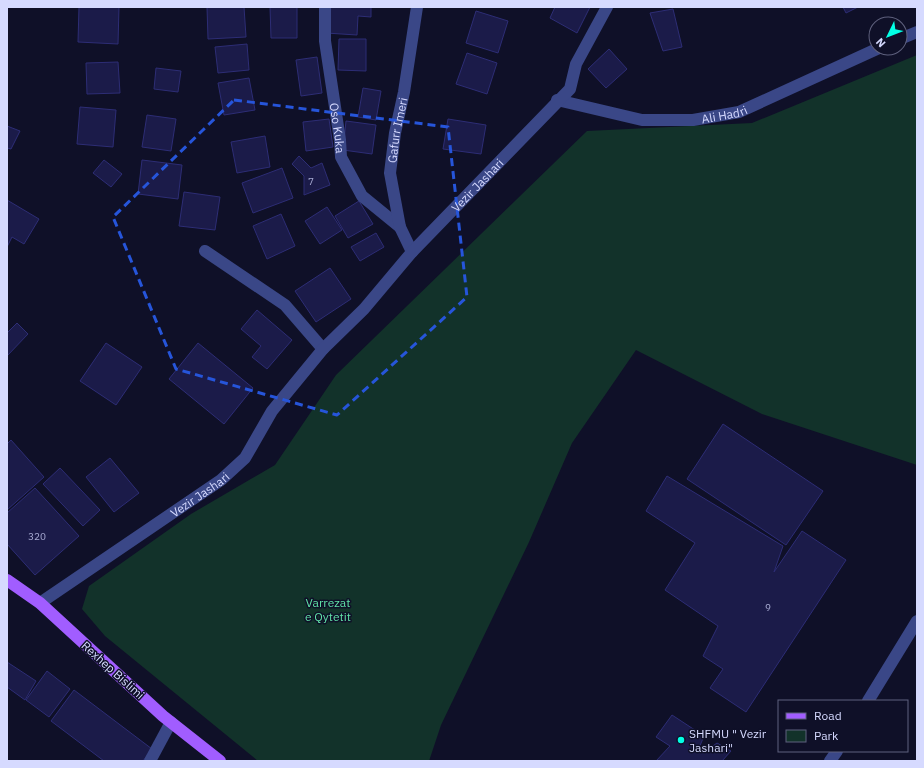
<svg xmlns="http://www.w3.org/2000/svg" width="924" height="768" viewBox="0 0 924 768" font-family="'IBM Plex Sans',sans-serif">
<rect width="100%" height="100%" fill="#0f1028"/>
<path fill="#12322a" d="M917,55V465L762,414L636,350L572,443L529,542L441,725L429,761H258L105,636L82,609L89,586L191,514L275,465L336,375L587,131L752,123Z"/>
<g fill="#1b1b49" stroke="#2d2d75">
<path d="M79,7H119L118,44L78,42Z"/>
<path d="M207,7H244L246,37L208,39Z"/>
<path d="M270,7H297V38H271Z"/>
<path d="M328,7H371V17L358,16L357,35L326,33Z"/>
<path d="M555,7H590L577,33L550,18Z"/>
<path d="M843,7H858L846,13Z"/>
<path d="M673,9L682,47L663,51L650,13Z"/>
<path d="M476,11L508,21L498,53L466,43Z"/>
<path d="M339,39H366V71L338,70Z"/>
<path d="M247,44L249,70L218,73L215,47Z"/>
<path d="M609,49L627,69L606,88L588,69Z"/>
<path d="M467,53L497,63L487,94L456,84Z"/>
<path d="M317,57L322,93L301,96L296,60Z"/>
<path d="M118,62L120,93L87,94L86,63Z"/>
<path d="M156,68L181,71L178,92L154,89Z"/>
<path d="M249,78L255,110L224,115L218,83Z"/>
<path d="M363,88L381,91L376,120L358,117Z"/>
<path d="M80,107L116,110L113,147L77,144Z"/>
<path d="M147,115L176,119L171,151L142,147Z"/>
<path d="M329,119L333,147L306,151L303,122Z"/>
<path d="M448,119L486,125L481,154L443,149Z"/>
<path d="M346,121L376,125L372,154L343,150Z"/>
<path d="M7,126L20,131L11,149L7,148Z"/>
<path d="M265,136L270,167L237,173L231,142Z"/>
<path d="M299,156L311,168L322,163L330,185L304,195V176L292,164Z"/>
<path d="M104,160L122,174L111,187L93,173Z"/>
<path d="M142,160L182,165L178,199L138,194Z"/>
<path d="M282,168L293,198L253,213L242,183Z"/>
<path d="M184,192L220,197L215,230L179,226Z"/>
<path d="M7,200L39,219L24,244L12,237L7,247Z"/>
<path d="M359,201L373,224L348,238L335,216Z"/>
<path d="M327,207L342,230L320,244L305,221Z"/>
<path d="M281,214L295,246L267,259L253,226Z"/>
<path d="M376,233L384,247L360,261L351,247Z"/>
<path d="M330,268L351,299L316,322L295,291Z"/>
<path d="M257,310L292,340L267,369L252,357L261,346L241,329Z"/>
<path d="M17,323L28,334L7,356V333Z"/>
<path d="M106,343L142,367L116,405L80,381Z"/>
<path d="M198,343L253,388L224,424L169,379Z"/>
<path d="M723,424L823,491L786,545L687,479Z"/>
<path d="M11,440L44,477L7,510V444Z"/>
<path d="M110,458L139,493L114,512L86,477Z"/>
<path d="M60,468L100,510L83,526L43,484Z"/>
<path d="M667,476L783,546L774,572L802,531L846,560L746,712L710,688L723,669L703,656L718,626L665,590L695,543L646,511Z"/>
<path d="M35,488L79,536L35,575L7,544V513Z"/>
<path d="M7,662L36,681L25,700L7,687Z"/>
<path d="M47,671L70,689L49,717L26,700Z"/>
<path d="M74,690L152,749L143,761H104L51,721Z"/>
<path d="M672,715L704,736L699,748L706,751L717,743L731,751L722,761H656L670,746L656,737Z"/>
</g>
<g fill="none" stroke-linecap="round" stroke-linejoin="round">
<g stroke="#3a4787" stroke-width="12">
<path id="s1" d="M325,7V41L340,140L341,157L362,196L400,227"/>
<path d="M900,39L917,32"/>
<path id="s2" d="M557,100L642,120H693L739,112L879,48"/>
<path d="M205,251L285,305L323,349"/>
<path id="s3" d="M412,252L400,227L390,173L395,133L404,92L417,7"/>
<path id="s4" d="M40,603L221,480L245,458L272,411L323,349L364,309L412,252L570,89L576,64L607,7"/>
<path d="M868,701L917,621"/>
<path d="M150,761L171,722"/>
<path d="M830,761L837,751"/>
</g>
<path stroke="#a15dff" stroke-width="12" d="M7,580L40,603L163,716L220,761"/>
</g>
<path fill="none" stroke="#2655da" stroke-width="3" stroke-dasharray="8 5" stroke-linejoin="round" d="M234,100L448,127L467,297L337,415L176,369L113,217Z"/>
<circle fill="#02ffe5" stroke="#0f1028" stroke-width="1.5" cx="681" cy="740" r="4"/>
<g text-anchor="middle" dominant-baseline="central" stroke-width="3" stroke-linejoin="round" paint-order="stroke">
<g font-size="10" fill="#a7aad2">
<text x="311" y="181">7</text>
<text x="37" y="536">320</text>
<text x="768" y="607">9</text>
</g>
<g font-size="12" fill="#d6daff" stroke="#0f1028">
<text stroke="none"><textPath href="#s2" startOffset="170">Ali Hadri</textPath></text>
<text stroke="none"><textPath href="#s1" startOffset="122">Oso Kuka</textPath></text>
<text stroke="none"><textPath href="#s3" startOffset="126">Gafurr Imeri</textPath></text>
<text stroke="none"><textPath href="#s4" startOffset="611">Vezir Jashari</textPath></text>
<text stroke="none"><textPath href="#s4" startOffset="193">Vezir Jashari</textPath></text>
<text transform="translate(113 670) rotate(42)">Rexhep Bislimi</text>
</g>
<g font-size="12" fill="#60e2a7" stroke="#0f1028">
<text x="328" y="602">Varrezat<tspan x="328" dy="14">e Qytetit</tspan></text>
</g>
<g font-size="12" fill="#d6daff" stroke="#0f1028" text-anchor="start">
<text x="689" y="733">SHFMU " Vezir<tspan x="689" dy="14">Jashari"</tspan></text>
</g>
</g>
<rect width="924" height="768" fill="none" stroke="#d6daff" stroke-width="16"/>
<rect x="778" y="700" width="130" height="52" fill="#0f1028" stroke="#5f617e"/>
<rect x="786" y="713" width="20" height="6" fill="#a15dff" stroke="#5f617e"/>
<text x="814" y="720" font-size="12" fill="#d6daff">Road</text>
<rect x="786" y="730" width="20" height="12" fill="#12322a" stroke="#5f617e"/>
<text x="814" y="740" font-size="12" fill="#d6daff">Park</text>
<g transform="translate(888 36) rotate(227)"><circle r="19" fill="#0f1028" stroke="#5f617e"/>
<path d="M0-3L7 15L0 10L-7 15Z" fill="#02ffe5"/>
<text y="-6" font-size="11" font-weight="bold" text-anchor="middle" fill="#d6daff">N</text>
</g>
</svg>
